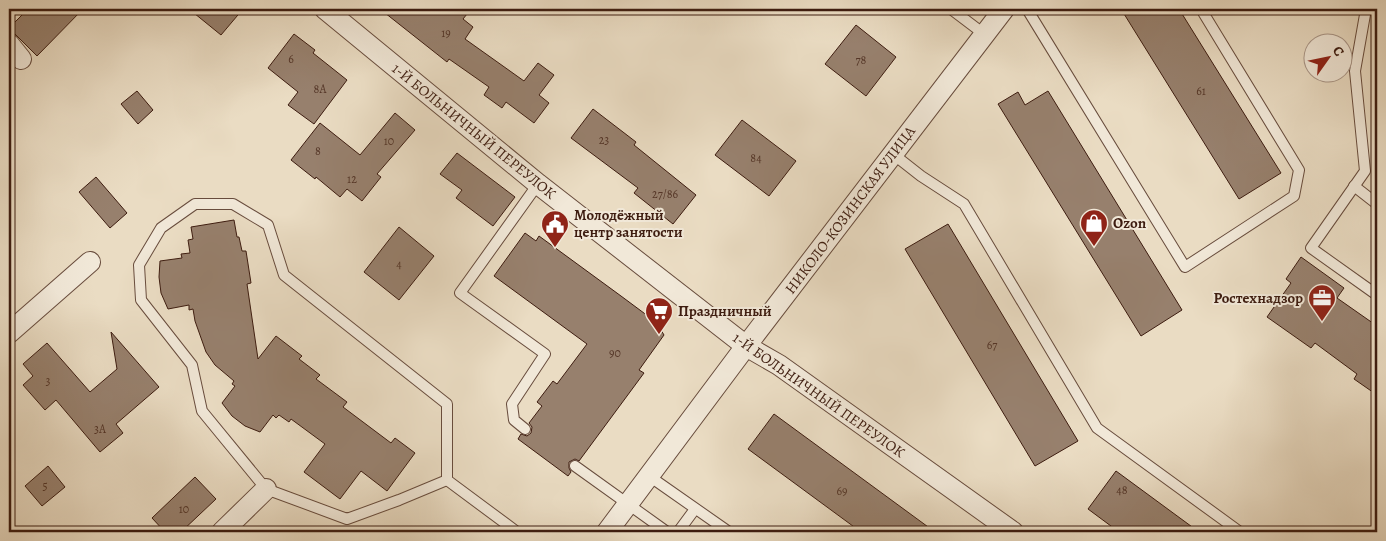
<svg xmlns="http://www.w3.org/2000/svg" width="1386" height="541" viewBox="0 0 1386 541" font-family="Alegreya,serif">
<rect width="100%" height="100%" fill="#eadcc3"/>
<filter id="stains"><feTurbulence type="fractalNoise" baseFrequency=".004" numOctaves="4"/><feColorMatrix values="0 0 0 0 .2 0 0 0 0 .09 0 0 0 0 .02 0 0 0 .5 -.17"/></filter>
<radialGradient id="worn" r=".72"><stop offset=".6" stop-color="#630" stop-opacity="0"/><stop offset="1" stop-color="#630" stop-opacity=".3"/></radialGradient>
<g fill="#97806d" stroke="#3d1c10">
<path d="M28,9H83L37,56L9,28Z"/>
<path d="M189,9H243L221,35Z"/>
<path d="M380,9H471L463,19L473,27L465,39L524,81L538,63L554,75L539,95L549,103L534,123L506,102L502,108L484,95L489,87L449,59L447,62Z"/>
<path d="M1121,9H1179L1281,173L1239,199Z"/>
<path d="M856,25L896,57L866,96L825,64Z"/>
<path d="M294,34L315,50L313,53L347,80L314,124L288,105L298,92L268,68Z"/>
<path d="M137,91L153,110L138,124L121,104Z"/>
<path d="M1048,91L1182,310L1141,336L998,104L1018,92L1025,105Z"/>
<path d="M593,109L636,142L634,145L696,195L673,224L634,193L638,188L571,138Z"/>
<path d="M395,113L415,130L377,174L381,177L362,201L347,189L340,197L316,177L315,179L291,160L320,123L360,155Z"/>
<path d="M742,120L796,161L769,196L715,155Z"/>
<path d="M457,153L515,197L493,226L456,198L462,190L440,174Z"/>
<path d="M96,177L127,213L110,228L79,192Z"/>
<path d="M234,220L237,237H239L242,251H246L251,283L247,284L258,359L276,336L302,356L299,359L320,375L316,379L347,402L343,407L391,443L395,438L415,453L387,491L361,471L340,499L304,472L325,444L291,419L289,422L279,415L276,418L273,415L260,432L245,426L232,416L222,403L235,386L232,384L234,381L215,365L206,352L195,321L193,309L189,310V305L168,309L161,293L159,277L160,261L182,258L181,254L190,253L188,240L193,239L191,227Z"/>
<path d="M948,224L1078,441L1035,466L905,249Z"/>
<path d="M399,227L434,256L399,300L364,272Z"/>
<path d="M525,233L536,241L539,236L621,296L656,322L664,335L639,370L644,373L579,461L575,459L569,462V468L571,472L568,476L518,439L521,434L527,436L531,433L532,427L529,423L542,406L537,402L553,381L557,384L587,344L494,276Z"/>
<path d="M1301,257L1344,288L1337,298L1377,326V395L1354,379L1357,374L1315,343L1311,348L1267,317L1291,283L1286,279Z"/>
<path d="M111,332L159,387L116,424L123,433L100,452L56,400L45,410L23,385L33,376L23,364L47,343L90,392L117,369Z"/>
<path d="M774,414L935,532H861L748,449Z"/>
<path d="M48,466L65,487L42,506L25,486Z"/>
<path d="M1116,471L1199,532H1119L1088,509Z"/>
<path d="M195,477L216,499L181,532H165L152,518Z"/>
</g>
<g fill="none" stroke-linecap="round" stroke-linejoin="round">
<g stroke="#684c3d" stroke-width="12">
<g id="service">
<path d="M951,9L984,34"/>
<path d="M1027,9L1185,267L1294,196L1299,170L1201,9"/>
<path d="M1366,9L1355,71L1365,171L1311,248L1377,295"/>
<path d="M893,154L921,176L964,204L1097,428L1240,532"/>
<path d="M1354,186L1377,204"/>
<path d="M195,204H233L268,225L284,275L447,404V480L399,500L347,519L266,489L202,411L192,365L141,300L139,265L161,228Z"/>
<path d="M525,429L514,420L512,404L545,354L460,293L538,184"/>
<path d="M575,466L667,532"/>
<path d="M649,476L729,532"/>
<path d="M447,480L517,532"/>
<path d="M678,532L695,509"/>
</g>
</g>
<g stroke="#684c3d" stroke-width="22">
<g id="minor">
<path d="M325,9L538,184L746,346L779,365L1013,532"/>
<path d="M9,44L21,59"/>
<path d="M9,333L90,262"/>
<path d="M222,532L266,489"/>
<path d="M607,532L746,346L1004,9"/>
</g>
</g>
<use href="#service" stroke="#f1e8d8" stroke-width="10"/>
<use href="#minor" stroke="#f1e8d8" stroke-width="20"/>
</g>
<defs>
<g id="shop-pin" transform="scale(1.4375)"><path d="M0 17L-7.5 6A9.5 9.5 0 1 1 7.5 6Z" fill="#8f2418" stroke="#f1e8d8"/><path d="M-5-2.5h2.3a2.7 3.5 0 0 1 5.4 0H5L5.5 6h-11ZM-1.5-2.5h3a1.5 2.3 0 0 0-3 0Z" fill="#fff"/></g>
<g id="civic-pin" transform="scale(1.4375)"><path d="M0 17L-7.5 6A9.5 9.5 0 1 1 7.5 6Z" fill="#8f2418" stroke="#f1e8d8"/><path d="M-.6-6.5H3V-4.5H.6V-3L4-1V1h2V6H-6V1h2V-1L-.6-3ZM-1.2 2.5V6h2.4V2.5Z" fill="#fff"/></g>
<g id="office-pin" transform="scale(1.4375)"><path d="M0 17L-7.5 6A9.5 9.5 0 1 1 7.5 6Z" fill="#8f2418" stroke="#f1e8d8"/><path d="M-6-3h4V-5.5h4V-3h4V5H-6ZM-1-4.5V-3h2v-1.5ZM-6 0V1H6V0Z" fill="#fff"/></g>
<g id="supermarket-pin" transform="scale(1.4375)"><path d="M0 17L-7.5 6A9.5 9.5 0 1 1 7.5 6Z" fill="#8f2418" stroke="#f1e8d8"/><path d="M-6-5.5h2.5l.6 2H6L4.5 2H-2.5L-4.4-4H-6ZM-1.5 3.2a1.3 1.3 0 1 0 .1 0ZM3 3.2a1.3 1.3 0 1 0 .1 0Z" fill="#fff"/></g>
</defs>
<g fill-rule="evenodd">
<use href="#shop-pin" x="1094" y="223"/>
<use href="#civic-pin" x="555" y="224"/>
<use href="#office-pin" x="1322" y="298"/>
<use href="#supermarket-pin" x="659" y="311"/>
</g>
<g text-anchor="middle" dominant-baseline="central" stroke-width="4" stroke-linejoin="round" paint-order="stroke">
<g font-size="12" fill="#543527">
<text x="446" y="33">19</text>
<text x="291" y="59">6</text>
<text x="861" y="60">78</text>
<text x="320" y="89">8А</text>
<text x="1201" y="91">61</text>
<text x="604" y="140">23</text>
<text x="389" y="141">10</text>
<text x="318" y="151">8</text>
<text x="756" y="158">84</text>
<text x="352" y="179">12</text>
<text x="665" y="194">27/86</text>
<text x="399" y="264">4</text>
<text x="992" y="345">67</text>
<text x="615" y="353">90</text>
<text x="48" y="381">3</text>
<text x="100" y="429">3А</text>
<text x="45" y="486">5</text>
<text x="1122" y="490">48</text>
<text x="842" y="491">69</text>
<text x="184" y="509">10</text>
</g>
<g font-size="15" fill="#3d1c10" stroke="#f1e8d8">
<text transform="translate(474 131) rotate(39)">1-Й БОЛЬНИЧНЫЙ ПЕРЕУЛОК</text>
<text transform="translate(850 210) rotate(-53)">НИКОЛО-КОЗИНСКАЯ УЛИЦА</text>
<text transform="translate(819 395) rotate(35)">1-Й БОЛЬНИЧНЫЙ ПЕРЕУЛОК</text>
</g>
<g font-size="15" font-weight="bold" fill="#3d1c10" stroke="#f1e8d8" text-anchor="start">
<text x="574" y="215">Молодёжный<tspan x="574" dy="17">центр занятости</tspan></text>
<text x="1113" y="223">Ozon</text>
<text x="1303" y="298" text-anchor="end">Ростехнадзор</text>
<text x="678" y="311">Праздничный</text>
</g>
</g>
<rect width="1386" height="541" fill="none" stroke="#eadcc3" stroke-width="30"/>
<rect x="10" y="10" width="1366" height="521" fill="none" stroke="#3d1c10" stroke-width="2.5"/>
<rect x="15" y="15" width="1356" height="511" fill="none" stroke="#3d1c10"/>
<g transform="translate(1328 58) rotate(57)"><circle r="24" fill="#f1e8d8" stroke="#a99688"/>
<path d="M0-4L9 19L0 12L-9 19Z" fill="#8f2418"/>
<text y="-8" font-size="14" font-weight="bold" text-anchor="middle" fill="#3d1c10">С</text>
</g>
<rect width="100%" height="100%" filter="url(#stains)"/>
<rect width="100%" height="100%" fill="url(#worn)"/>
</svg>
